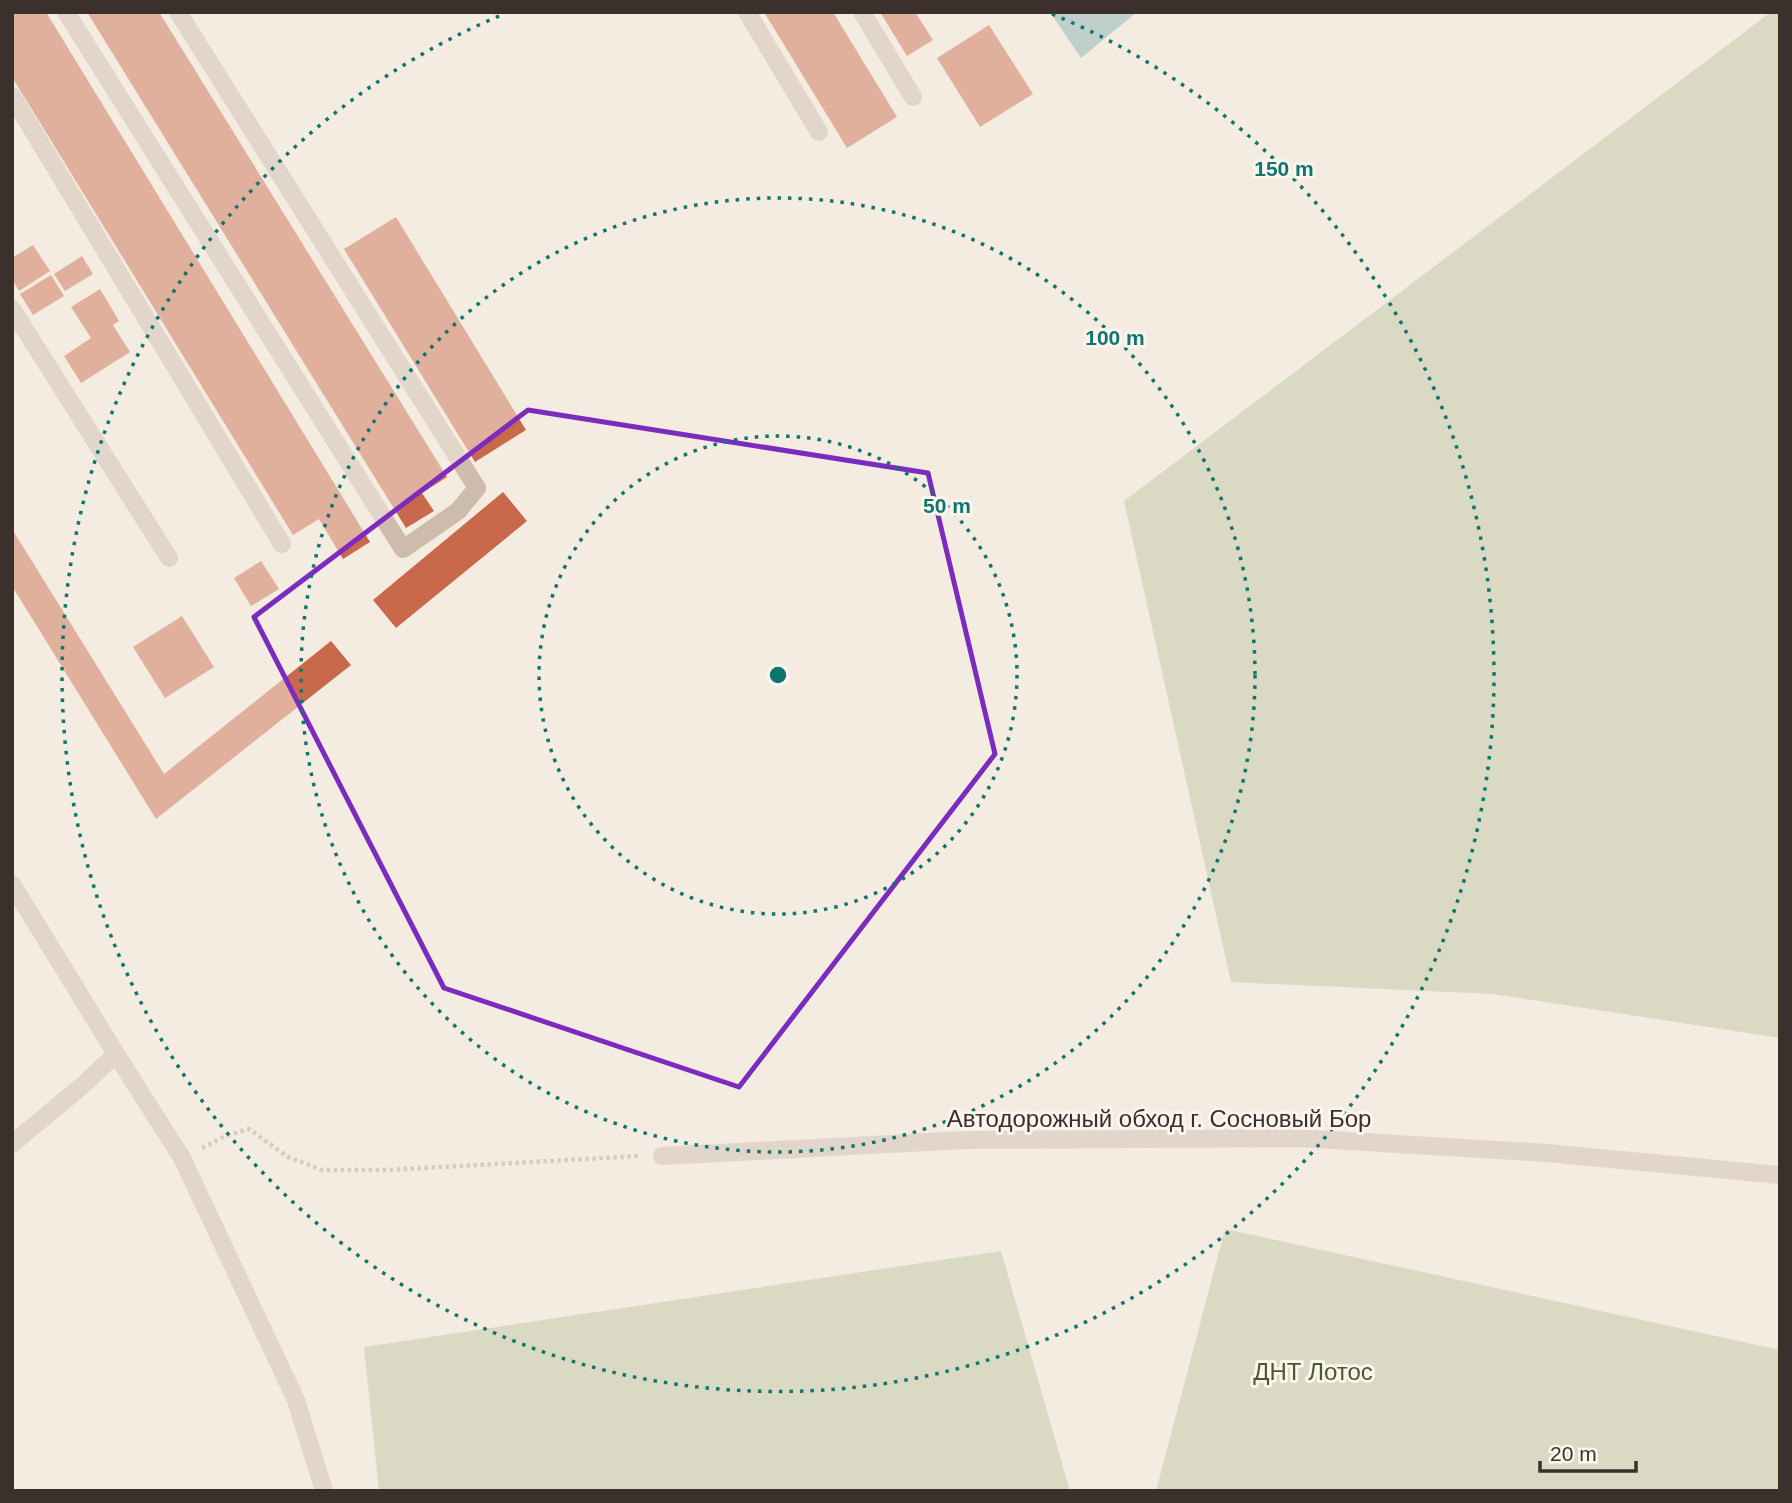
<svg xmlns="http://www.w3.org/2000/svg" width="1792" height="1503" viewBox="0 0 1792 1503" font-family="Arial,sans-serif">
<rect width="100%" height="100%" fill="#f4ebe1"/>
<g fill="#b8c4a0">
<path d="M1771,12H1780V1038L1493,994L1231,982L1124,501Z"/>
<path d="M1225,1229L1780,1350V1491H1156Z"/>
<path d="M1001,1251L1070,1491H379L364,1347Z"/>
</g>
<path fill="#7fb0b2" d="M1050,12H1137L1081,58Z"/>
<g fill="#c8694b">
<path d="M12,12H46L370,542L343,559L319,519L293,535L12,77Z"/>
<path d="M87,12H159L447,477L422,493L434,511L406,528Z"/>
<path d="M764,12H833L897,117L847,148Z"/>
<path d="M880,12H915L933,40L907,56Z"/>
<path d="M989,25L1033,94L980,127L937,58Z"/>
<path d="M396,217L526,430L475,462L344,249Z"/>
<path d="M33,245L50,271L19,291L12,279V258Z"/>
<path d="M82,256L93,274L65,291L54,274Z"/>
<path d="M51,275L64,296L33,315L20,294Z"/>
<path d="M100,289L119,321L113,325L130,352L81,383L64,356L91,338L71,307Z"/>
<path d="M503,492L527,521L396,628L373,600Z"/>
<path d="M12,529L164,774L331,641L351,665L156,819L12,586Z"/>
<path d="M261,561L279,589L251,606L234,578Z"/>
<path d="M182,616L214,667L165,698L133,647Z"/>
</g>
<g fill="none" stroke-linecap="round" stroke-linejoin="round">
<path stroke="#b9a596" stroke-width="4.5" stroke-dasharray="3.5 3.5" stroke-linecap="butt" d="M202,1148L225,1136L249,1129L288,1157L322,1170H387L640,1156"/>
<g stroke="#cdbbac" stroke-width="18">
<path d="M66,12L403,549L458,511L477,488L178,12"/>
<path d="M747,12L819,132"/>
<path d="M862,12L913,97"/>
<path d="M12,96L282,544"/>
<path d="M12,309L169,558"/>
<path d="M12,884L116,1054L182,1158L296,1400L324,1491"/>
<path d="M12,1144L83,1085L116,1054"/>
<path d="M662,1156L965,1140L1298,1138L1547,1153L1780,1175"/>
</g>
</g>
<path d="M0 0H1792V1503H0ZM528,410L928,473L995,754L739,1087L444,988L254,617Z" fill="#f4ebe1" fill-opacity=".55" fill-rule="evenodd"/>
<path fill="none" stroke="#7b2cbf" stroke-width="5" stroke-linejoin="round" d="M528,410L928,473L995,754L739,1087L444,988L254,617Z"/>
<g fill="none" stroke="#0f766e" stroke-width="3.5" stroke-dasharray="3.5 7">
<circle cx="778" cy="675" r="239"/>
<circle cx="778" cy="675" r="477"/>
<path d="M1052 14A716 716 0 1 1 504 14"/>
</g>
<g text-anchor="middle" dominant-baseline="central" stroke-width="6" stroke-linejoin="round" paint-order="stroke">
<g font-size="24" fill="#3b302b" stroke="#fbf5ee">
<text x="1159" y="1118">Автодорожный обход г. Сосновый Бор</text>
</g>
<g font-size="24" fill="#4a5a2e" stroke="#fbf5ee">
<text x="1313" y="1371">ДНТ Лотос</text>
</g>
</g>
<circle cx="778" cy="675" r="10" fill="#0f766e" stroke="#fbf5ee" stroke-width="3.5"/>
<g font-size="21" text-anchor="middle" font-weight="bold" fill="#0f766e" stroke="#fbf5ee" stroke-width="6" stroke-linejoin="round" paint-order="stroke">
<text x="1284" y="176">150 m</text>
<text x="1115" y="345">100 m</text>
<text x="947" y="513">50 m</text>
</g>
<rect width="1792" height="1503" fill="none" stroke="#3b302b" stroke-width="28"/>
<path d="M1540 1461v10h96v-10" fill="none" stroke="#3b302b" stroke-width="3.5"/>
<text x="1550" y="1461" font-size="21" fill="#3b302b" stroke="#fbf5ee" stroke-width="5" paint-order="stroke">20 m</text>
</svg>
